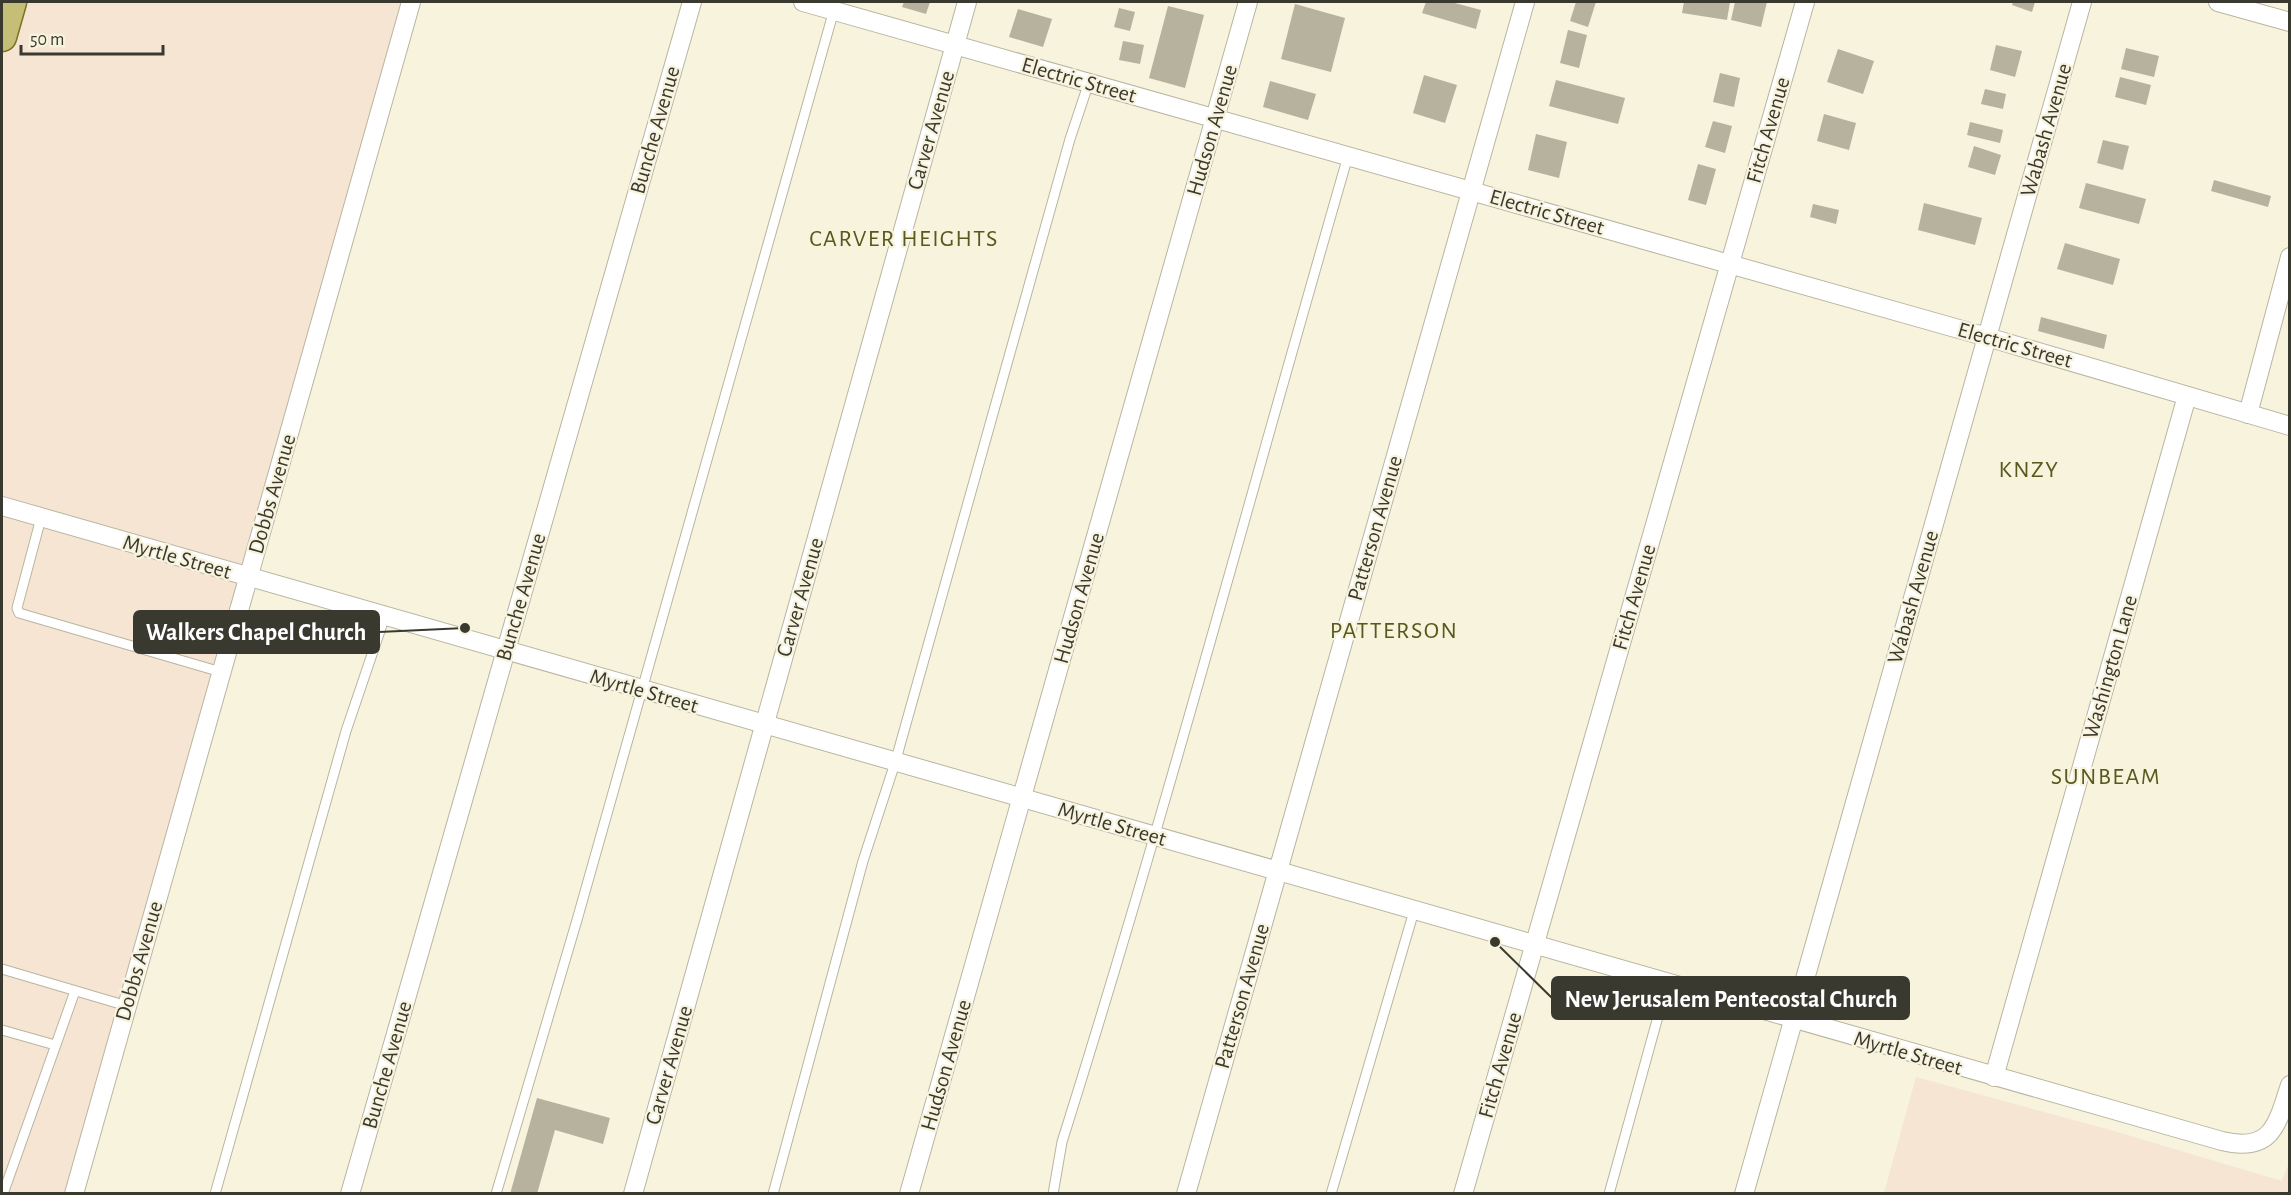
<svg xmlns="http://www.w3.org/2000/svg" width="2291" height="1195" viewBox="0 0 2291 1195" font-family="'Alegreya Sans',sans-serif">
<rect width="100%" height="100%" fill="#f7f3dd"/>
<g fill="#f6e5d3">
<path d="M2,2H411L71,1193L2,1194Z"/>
<path d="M1916,1077L2114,1131L2282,1181L2289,1163V1193H1884Z"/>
</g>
<g fill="#b6b29d">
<path d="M904,2H930L926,14L902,7Z"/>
<path d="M1426,2H1451L1481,10L1476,29L1422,13Z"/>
<path d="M1576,2H1596L1588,27L1570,21Z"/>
<path d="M1684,2H1730L1727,20L1682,13Z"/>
<path d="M1735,2H1767L1761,27L1731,20Z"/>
<path d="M2013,2H2035L2032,12L2012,5Z"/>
<path d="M1295,4L1345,18L1331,72L1281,59Z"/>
<path d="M1168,6L1204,15L1185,88L1149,78Z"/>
<path d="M1119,8L1135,12L1130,31L1114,27Z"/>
<path d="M1018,9L1052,19L1043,47L1009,37Z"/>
<path d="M1568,30L1587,35L1579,68L1560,63Z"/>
<path d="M1123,41L1144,45L1140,64L1119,60Z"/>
<path d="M1996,45L2022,51L2015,77L1990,70Z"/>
<path d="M2126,48L2159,56L2154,77L2121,69Z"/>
<path d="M1838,49L1874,61L1863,94L1827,82Z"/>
<path d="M1720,73L1740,78L1734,107L1713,102Z"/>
<path d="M1424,75L1457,85L1445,123L1413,113Z"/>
<path d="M2120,77L2151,85L2146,105L2115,97Z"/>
<path d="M1556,80L1625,98L1618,124L1549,106Z"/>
<path d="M1270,81L1316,94L1308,120L1263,107Z"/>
<path d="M1985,89L2006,94L2003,109L1981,104Z"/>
<path d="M1824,114L1856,123L1849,150L1817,141Z"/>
<path d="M1713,121L1732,126L1725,153L1705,147Z"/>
<path d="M1970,122L2003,130L2000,143L1967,135Z"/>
<path d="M1536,134L1567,142L1559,178L1528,170Z"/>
<path d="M2103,140L2129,146L2123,170L2097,163Z"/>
<path d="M1974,146L2001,155L1995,175L1968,167Z"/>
<path d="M1698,164L1716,169L1706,205L1688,200Z"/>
<path d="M2214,180L2271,196L2268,207L2211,191Z"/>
<path d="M2086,183L2146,199L2139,224L2079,208Z"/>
<path d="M1924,203L1982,218L1975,245L1918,230Z"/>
<path d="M1813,204L1839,210L1836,224L1810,217Z"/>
<path d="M2065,243L2120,259L2113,285L2057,269Z"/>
<path d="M2041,317L2107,335L2104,349L2038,331Z"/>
<path d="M537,1098L610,1118L603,1144L555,1130L537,1194H510Z"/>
</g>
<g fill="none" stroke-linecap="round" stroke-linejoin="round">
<g stroke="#b9b5a1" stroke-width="11">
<g id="service">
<path d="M41,518L17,608L19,613L221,672"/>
<path d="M2,969L127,1006"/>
<path d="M2,1030L55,1045"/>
<path d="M3,1194L75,991"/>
<path d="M215,1194L346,731L385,616"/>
<path d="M496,1194L577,920L834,10"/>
<path d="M773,1194L863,861L895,763L1070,139L1089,82"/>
<path d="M1053,1194L1062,1142C1165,815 1253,485 1348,156"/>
<path d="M1331,1194L1414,911"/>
<path d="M1609,1194L1667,984"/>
</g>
</g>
<g stroke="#b9b5a1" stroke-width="20">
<g id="minor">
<path d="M803,2L1987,337L2290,426"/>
<path d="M2218,2L2290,22"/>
<path d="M2248,414L2290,257"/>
<path d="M2,506L2222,1141C2272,1153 2277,1125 2290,1085"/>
<path d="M1994,1077L2187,396"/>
<path d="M74,1194L411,2"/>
<path d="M350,1194L692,2"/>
<path d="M633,1194L967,2"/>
<path d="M909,1194L1248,2"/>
<path d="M1186,1194L1525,2"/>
<path d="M1463,1194L1805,2"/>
<path d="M1744,1194L2082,2"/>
</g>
</g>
<g stroke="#7b7323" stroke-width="31">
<path id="primary" d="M2,37L12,2"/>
</g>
<use href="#service" stroke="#fff" stroke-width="9"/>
<use href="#minor" stroke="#fff" stroke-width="18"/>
<use href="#primary" stroke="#c5be77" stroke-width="28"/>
</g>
<g text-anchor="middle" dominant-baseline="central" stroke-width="4.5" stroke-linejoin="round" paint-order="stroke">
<g font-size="22" fill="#3a3930" stroke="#f7f3dd">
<text transform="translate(1079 80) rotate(16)">Electric Street</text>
<text transform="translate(655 130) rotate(-74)">Bunche Avenue</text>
<text transform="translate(931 130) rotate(-74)">Carver Avenue</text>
<text transform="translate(1212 130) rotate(-74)">Hudson Avenue</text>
<text transform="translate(1768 130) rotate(-74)">Fitch Avenue</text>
<text transform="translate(2046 130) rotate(-74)">Wabash Avenue</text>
<text transform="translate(1547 212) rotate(16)">Electric Street</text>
<text transform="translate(2015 345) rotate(16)">Electric Street</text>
<text transform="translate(272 494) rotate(-74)">Dobbs Avenue</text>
<text transform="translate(1375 528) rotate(-74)">Patterson Avenue</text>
<text transform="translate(177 557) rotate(16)">Myrtle Street</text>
<text transform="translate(521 597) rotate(-74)">Bunche Avenue</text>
<text transform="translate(800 597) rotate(-74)">Carver Avenue</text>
<text transform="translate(1634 597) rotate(-74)">Fitch Avenue</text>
<text transform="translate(1913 597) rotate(-74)">Wabash Avenue</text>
<text transform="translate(1079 598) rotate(-74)">Hudson Avenue</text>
<text transform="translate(2110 667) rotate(-74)">Washington Lane</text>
<text transform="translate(644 691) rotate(16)">Myrtle Street</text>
<text transform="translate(1112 824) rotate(16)">Myrtle Street</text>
<text transform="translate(139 961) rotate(-74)">Dobbs Avenue</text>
<text transform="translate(1242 996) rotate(-74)">Patterson Avenue</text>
<text transform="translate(1908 1053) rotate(16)">Myrtle Street</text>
<text transform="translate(387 1065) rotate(-74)">Bunche Avenue</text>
<text transform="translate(669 1065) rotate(-74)">Carver Avenue</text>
<text transform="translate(946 1065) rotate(-74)">Hudson Avenue</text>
<text transform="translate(1500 1065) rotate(-74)">Fitch Avenue</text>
</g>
<g font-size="24" letter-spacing="1.5" fill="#58591e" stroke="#f7f3dd">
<text x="904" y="239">CARVER HEIGHTS</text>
<text x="2029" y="470">KNZY</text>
<text x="1394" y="631">PATTERSON</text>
<text x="2106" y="777">SUNBEAM</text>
</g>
</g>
<path fill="none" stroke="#3a3930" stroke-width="2" d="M465 628L379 632M1495 942L1552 998"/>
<g fill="#3a3930" stroke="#f7f3dd" stroke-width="2">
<circle cx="465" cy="628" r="6"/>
<circle cx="1495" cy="942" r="6"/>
</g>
<g fill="#3a3930" stroke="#3a3930" stroke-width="2">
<rect x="134" y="611" width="245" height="42" rx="6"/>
<rect x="1552" y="977" width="357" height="42" rx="6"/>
</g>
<g font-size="24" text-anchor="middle" font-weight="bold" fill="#fff">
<text x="256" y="640">Walkers Chapel Church</text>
<text x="1731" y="1007">New Jerusalem Pentecostal Church</text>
</g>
<rect width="2291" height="1195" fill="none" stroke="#3a3930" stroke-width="6"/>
<path d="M21 45v9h142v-9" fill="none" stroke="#3a3930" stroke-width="3"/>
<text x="30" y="45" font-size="18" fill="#3a3930" stroke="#f7f3dd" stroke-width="4.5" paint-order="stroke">50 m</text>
</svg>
